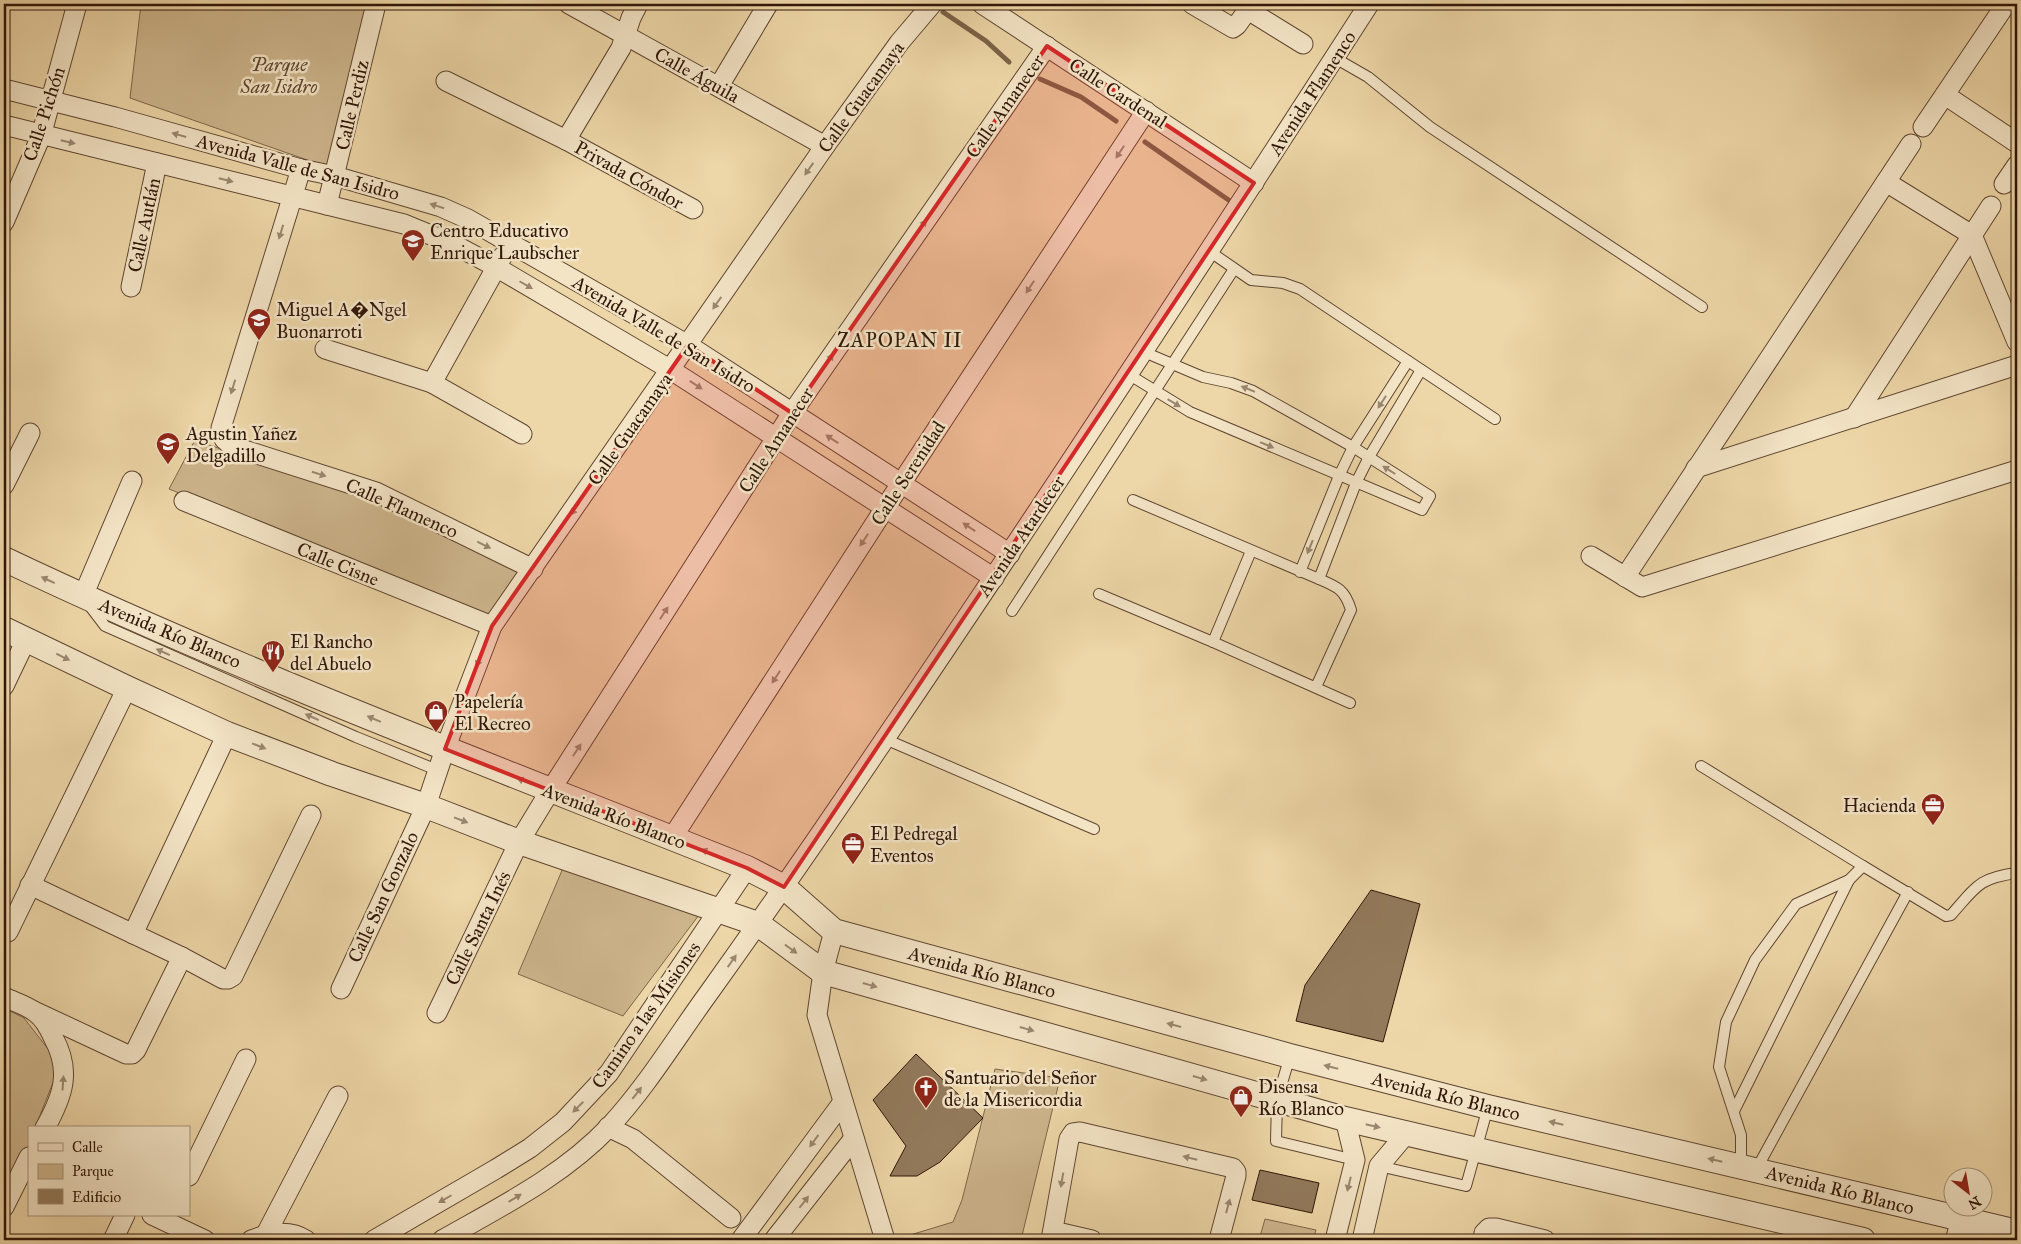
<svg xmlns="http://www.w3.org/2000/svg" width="2021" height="1244" viewBox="0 0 2021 1244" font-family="'IM FELL Great Primer',serif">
<rect width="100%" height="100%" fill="#edd6a7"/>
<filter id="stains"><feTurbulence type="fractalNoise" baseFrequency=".004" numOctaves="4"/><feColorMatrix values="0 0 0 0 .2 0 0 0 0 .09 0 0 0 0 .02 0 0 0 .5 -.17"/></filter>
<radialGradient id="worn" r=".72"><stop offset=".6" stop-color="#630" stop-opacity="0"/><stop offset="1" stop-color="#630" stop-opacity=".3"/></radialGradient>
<g fill="#cdb58c" stroke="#7e664a">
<path d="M141,4H368L333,169L130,98Z"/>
<path d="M195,440L374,502L524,569L491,619L169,489Z"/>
<path d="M566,861L702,911L623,1016L518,974Z"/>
<path d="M4,1008L24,1018L55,1058L54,1080L35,1128H29V1144L4,1197Z"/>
<path d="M995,1069L1060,1078L1021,1240H898L897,1239L953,1222L962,1200Z"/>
<path d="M1265,1219L1316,1230L1313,1240H1259Z"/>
</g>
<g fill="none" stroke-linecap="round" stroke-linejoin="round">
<g stroke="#7b6247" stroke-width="5">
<path d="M943,12L986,41L1009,62"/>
<path d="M1040,79L1081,97L1116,121"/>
<path d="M1145,142L1230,201"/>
</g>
</g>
<g fill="#927a5b" stroke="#301608">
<path d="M1371,890L1420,904L1383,1042L1296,1021L1305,985Z"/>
<path d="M916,1054L983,1118L940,1162L917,1176H890L906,1146L873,1100Z"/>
<path d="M1260,1170L1319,1183L1312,1213L1252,1200Z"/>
</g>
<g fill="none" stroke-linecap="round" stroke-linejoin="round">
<g stroke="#5f4630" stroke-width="12">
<g id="service">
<path d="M1335,58L1368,77L1430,127L1702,307"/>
<path d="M1209,251L1251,280L1283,283L1300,289L1495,419"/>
<path d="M1128,374L1190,412L1422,510L1430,496L1353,447L1253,391L1231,383L1203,377L1144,352"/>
<path d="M1133,500L1319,579C1338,587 1345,590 1351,610L1316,687"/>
<path d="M1300,572L1339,476L1353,447L1408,361"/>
<path d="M1319,579L1356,483L1369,457L1421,370"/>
<path d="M1099,594L1213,642L1350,703"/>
<path d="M89,605L105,626L356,737L437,770"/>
<path d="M1012,611L1234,269"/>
<path d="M1213,642L1251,551"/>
<path d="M885,739L1094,829"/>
<path d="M1701,766L1863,866"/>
<path d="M1290,1056L1277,1100L1276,1141L1355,1160"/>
<path d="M1734,1111L1849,880"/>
<path d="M1379,1166L1466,1186L1488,1107"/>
<path d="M1741,1166V1135L1719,1067L1726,1022L1755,960L1796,904L1849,880L1863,866L1946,916L1951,915C1976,887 1978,878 2017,873"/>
<path d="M1756,1170L1908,892"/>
</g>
</g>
<g stroke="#5f4630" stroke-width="21">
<g id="minor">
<path d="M569,4L825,146"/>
<path d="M982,4L1254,183"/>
<path d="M1192,4L1233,28L1237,25L1252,4"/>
<path d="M1248,10L1303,44"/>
<path d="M446,81L566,140L693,209"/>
<path d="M719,86L768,4"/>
<path d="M4,89L115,117L301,169L335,176L441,207L468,219L688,345L1010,554"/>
<path d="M1945,95L2017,143"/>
<path d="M4,125L404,224L455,245L496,267L671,370L994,578"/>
<path d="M1923,127L2006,4"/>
<path d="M566,140L621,48L631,18L638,4"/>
<path d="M301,169L221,428L224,439L232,446L376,492L533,569"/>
<path d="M1886,182L1972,235L2017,342"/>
<path d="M2004,184L2017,165"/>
<path d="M327,205L376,4"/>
<path d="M4,222L41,136L77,4"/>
<path d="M131,287L157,163"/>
<path d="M325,349L432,383L522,434"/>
<path d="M432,383L502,257"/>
<path d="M1854,418L1991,206"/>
<path d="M1696,468L2017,365"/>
<path d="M4,485L30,433"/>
<path d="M184,501L492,626"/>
<path d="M1591,556L1642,587L2017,470"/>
<path d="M1625,577L1911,144"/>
<path d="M83,596L132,481"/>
<path d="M4,686L26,640"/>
<path d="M672,838L885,508L1146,111"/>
<path d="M30,885L182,957L223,979H228L233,976L311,815"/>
<path d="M834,931L823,972L817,1015L885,1240"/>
<path d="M8,932L127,688"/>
<path d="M133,934L227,734"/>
<path d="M341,989L426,806L445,749L492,626L825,146L899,43L932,4"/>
<path d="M4,997C14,1002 26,1005 35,1012C44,1018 49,1028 53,1037C72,1071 63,1096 45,1128"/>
<path d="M34,1011L126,1054H132L136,1050L182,957"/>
<path d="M437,1013L519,842L550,791L792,413L1047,46"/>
<path d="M608,1127L633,1139L731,1218"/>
<path d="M189,1176L246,1059"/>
<path d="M4,1207L29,1157"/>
<path d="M152,1215L205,1240"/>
<path d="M1053,1231L1092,1240"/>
<path d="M266,1234L338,1096"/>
<path d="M113,1240L125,1215"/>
<path d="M251,1240C269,1233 289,1229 306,1240"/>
<path d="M374,1240L496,1169L530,1148L563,1122L609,1073L747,868"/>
<path d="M442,1240C500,1207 563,1176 610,1126C647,1086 676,1038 708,994C766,913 822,832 878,749C1045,503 1208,254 1369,4"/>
<path d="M741,1240L843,1102"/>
<path d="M774,1240L854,1138"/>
<path d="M1051,1240L1069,1139L1073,1133L1080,1132L1233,1168L1236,1172V1176L1219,1240"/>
<path d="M1335,1240L1355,1160L1345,1119"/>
<path d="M1362,1240L1379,1166L1406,1134"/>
<path d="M1483,1240L1484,1233L1489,1228H1496L1545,1240"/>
</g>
</g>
<g stroke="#5f4630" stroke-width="26">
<g id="tertiary">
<path d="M4,559C246,674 498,768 747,868L784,887L834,931L1290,1056L1488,1107L2017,1232"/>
<path d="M4,629L127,688L227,734L332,774L426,806L519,842L758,924L823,972L1345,1119L1863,1240"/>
<path d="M1958,1240L1963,1220"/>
</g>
</g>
<use href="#service" stroke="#f3e4c6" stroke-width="10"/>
<use href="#minor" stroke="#f3e4c6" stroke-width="19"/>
<use href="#tertiary" stroke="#f3e4c6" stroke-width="24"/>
</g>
<defs><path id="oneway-solid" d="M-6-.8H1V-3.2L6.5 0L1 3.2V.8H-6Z" transform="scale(1.25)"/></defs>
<g fill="#9b8770">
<use href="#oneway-solid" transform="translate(179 135) rotate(-164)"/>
<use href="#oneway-solid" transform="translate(68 142) rotate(13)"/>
<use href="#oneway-solid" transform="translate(1120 152) rotate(123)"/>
<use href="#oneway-solid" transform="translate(809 169) rotate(125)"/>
<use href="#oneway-solid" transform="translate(226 180) rotate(14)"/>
<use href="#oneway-solid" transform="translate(437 206) rotate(-162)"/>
<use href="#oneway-solid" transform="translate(922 226) rotate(-55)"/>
<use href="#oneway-solid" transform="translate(281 232) rotate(107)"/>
<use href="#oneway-solid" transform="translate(526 285) rotate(30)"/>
<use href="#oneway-solid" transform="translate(1030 287) rotate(123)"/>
<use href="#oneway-solid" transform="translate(717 303) rotate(125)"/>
<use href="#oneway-solid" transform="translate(829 360) rotate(-55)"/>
<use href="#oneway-solid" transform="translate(696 385) rotate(33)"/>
<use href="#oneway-solid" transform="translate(233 387) rotate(107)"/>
<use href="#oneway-solid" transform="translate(1248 389) rotate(-158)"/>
<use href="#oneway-solid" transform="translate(1382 402) rotate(123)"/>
<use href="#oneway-solid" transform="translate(1174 403) rotate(31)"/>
<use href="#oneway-solid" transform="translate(832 439) rotate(-147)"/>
<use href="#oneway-solid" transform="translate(1267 445) rotate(23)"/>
<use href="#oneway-solid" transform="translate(1389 470) rotate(-148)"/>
<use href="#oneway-solid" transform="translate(319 474) rotate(18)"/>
<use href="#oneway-solid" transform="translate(575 509) rotate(125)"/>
<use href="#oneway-solid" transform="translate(969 527) rotate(-147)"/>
<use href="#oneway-solid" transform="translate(864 540) rotate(123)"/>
<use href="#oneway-solid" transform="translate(484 545) rotate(26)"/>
<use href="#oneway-solid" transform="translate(1310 547) rotate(112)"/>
<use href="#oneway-solid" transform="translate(48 580) rotate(-155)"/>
<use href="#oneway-solid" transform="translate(664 613) rotate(-57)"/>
<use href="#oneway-solid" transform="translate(163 652) rotate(-156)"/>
<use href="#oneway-solid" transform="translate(63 657) rotate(26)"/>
<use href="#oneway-solid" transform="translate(479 660) rotate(111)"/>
<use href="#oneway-solid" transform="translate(776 677) rotate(123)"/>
<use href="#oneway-solid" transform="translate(312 717) rotate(-156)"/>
<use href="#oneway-solid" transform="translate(374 719) rotate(-157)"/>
<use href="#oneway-solid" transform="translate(259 746) rotate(21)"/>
<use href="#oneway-solid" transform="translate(577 750) rotate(-57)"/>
<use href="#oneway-solid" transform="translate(524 781) rotate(-158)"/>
<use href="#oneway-solid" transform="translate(461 820) rotate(21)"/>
<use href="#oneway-solid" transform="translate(708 852) rotate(-158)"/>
<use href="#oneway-solid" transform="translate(791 949) rotate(36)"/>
<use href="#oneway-solid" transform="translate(732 961) rotate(-55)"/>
<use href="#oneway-solid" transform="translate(870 985) rotate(16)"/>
<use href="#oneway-solid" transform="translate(1174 1025) rotate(-165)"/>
<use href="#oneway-solid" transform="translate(1027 1029) rotate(16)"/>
<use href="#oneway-solid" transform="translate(1331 1067) rotate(-166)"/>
<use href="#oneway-solid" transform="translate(1200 1078) rotate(16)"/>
<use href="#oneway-solid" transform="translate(63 1083) rotate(-86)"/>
<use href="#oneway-solid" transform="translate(637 1093) rotate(-52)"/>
<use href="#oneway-solid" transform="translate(578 1107) rotate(135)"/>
<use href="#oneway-solid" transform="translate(1556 1123) rotate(-167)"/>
<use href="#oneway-solid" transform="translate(1373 1126) rotate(13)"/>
<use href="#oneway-solid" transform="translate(814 1141) rotate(126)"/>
<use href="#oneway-solid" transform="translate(1190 1158) rotate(-166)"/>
<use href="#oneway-solid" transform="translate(1715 1160) rotate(-167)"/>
<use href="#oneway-solid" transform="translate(1062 1180) rotate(100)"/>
<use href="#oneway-solid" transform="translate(1349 1184) rotate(104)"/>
<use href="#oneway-solid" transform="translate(515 1198) rotate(-31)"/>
<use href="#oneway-solid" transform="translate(445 1199) rotate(150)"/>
<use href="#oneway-solid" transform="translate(804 1202) rotate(-52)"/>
<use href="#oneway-solid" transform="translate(1228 1206) rotate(-75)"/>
</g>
<path fill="#d62828" fill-opacity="0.2" stroke="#d62828" stroke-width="4" stroke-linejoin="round" d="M1047,46L1254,183L784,887L747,868L445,749L492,626L688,345L792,413Z"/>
<defs>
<g id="school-pin" transform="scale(1.25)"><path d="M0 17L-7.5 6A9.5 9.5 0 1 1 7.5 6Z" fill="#8f2418" stroke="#f3e4c6"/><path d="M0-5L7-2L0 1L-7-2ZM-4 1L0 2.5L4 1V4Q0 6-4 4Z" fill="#fff"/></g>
<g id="restaurant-pin" transform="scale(1.25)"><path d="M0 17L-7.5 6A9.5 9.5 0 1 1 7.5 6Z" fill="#8f2418" stroke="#f3e4c6"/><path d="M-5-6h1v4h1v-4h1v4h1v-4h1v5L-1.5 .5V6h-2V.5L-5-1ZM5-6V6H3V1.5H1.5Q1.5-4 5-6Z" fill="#fff"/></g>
<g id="shop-pin" transform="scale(1.25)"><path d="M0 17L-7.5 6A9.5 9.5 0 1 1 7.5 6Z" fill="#8f2418" stroke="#f3e4c6"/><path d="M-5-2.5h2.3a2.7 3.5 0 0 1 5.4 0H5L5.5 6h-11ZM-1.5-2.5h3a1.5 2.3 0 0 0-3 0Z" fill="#fff"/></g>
<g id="office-pin" transform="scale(1.25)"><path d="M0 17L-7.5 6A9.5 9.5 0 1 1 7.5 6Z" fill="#8f2418" stroke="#f3e4c6"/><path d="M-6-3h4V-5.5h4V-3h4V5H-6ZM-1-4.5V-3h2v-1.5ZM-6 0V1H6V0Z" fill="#fff"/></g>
<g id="church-pin" transform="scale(1.25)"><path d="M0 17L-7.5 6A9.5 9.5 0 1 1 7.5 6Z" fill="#8f2418" stroke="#f3e4c6"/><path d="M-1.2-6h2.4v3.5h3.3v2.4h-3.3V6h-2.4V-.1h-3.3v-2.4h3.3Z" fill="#fff"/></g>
</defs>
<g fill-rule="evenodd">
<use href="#school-pin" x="413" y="241"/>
<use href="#school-pin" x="259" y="320"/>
<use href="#school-pin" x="168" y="444"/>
<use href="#restaurant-pin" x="273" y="652"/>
<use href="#shop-pin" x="436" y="712"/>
<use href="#office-pin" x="1933" y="805"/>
<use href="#office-pin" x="853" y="844"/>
<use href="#church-pin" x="926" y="1088"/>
<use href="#shop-pin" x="1241" y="1097"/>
</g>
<g text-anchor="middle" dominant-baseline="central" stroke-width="5" stroke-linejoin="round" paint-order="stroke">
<g font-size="19" font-style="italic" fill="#5f4630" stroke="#f3e4c6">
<text x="279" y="64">Parque<tspan x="279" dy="22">San Isidro</tspan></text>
</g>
<g font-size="19" fill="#301608" stroke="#f3e4c6">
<text transform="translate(697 75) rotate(29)">Calle Águila</text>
<text transform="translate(1118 93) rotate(33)">Calle Cardenal</text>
<text transform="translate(1312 93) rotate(-57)">Avenida Flamenco</text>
<text transform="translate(861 97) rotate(-54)">Calle Guacamaya</text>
<text transform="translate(352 105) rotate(-77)">Calle Perdiz</text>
<text transform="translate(1005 106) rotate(-55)">Calle Amanecer</text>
<text transform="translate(44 114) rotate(-72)">Calle Pichón</text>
<text transform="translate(298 167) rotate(15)">Avenida Valle de San Isidro</text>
<text transform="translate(629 175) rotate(29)">Privada Cóndor</text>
<text transform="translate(144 225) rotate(-78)">Calle Autlán</text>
<text transform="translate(664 334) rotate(31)">Avenida Valle de San Isidro</text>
<text transform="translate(630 429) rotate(-55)">Calle Guacamaya</text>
<text transform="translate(776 440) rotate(-57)">Calle Amanecer</text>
<text transform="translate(908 473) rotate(-57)">Calle Serenidad</text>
<text transform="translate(402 508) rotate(24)">Calle Flamenco</text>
<text transform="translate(1021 536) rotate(-56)">Avenida Atardecer</text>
<text transform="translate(338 564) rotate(22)">Calle Cisne</text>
<text transform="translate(170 633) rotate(23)">Avenida Río Blanco</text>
<text transform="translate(614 816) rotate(21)">Avenida Río Blanco</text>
<text transform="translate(383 897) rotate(-65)">Calle San Gonzalo</text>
<text transform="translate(478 928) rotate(-64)">Calle Santa Inés</text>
<text transform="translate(982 972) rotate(15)">Avenida Río Blanco</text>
<text transform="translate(646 1015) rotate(-55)">Camino a las Misiones</text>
<text transform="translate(1446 1096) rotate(14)">Avenida Río Blanco</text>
<text transform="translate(1840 1190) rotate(14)">Avenida Río Blanco</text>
</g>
<g font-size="19" fill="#301608" stroke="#f3e4c6" text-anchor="start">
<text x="430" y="230">Centro Educativo<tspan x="430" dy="22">Enrique Laubscher</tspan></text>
<text x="276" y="309">Miguel A�Ngel<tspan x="276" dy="22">Buonarroti</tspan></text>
<text x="186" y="433">Agustin Yañez<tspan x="186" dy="22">Delgadillo</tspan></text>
<text x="290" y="641">El Rancho<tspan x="290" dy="22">del Abuelo</tspan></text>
<text x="454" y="701">Papelería<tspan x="454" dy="22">El Recreo</tspan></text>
<text x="1916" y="805" text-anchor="end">Hacienda</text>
<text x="870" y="833">El Pedregal<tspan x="870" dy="22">Eventos</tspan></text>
<text x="944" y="1077">Santuario del Señor<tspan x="944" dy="22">de la Misericordia</tspan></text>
<text x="1258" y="1086">Disensa<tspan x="1258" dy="22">Río Blanco</tspan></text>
</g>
<g font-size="20" letter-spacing="1" fill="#301608" stroke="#f3e4c6">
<text x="900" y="340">ZAPOPAN II</text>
</g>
</g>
<rect width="2021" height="1244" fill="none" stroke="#edd6a7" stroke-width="20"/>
<rect x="5" y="5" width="2011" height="1234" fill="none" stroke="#301608" stroke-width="2.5"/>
<rect x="10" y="10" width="2001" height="1224" fill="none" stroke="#301608"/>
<rect x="28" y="1126" width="162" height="90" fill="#f3e4c6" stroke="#a5927a"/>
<rect x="38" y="1143" width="25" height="8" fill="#f3e4c6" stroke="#a5927a"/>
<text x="72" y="1152" font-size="15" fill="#301608">Calle</text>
<rect x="38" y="1164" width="25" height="15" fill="#cdb58c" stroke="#a5927a"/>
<text x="72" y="1176" font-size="15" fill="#301608">Parque</text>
<rect x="38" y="1189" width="25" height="15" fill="#927a5b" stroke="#a5927a"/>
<text x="72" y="1202" font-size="15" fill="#301608">Edificio</text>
<g transform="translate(1968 1192) rotate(149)"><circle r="24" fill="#f3e4c6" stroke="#a5927a"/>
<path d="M0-4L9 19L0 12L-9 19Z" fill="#8f2418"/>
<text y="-8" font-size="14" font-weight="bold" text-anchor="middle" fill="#301608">N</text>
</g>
<rect width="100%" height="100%" filter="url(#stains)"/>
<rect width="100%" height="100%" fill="url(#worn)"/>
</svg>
